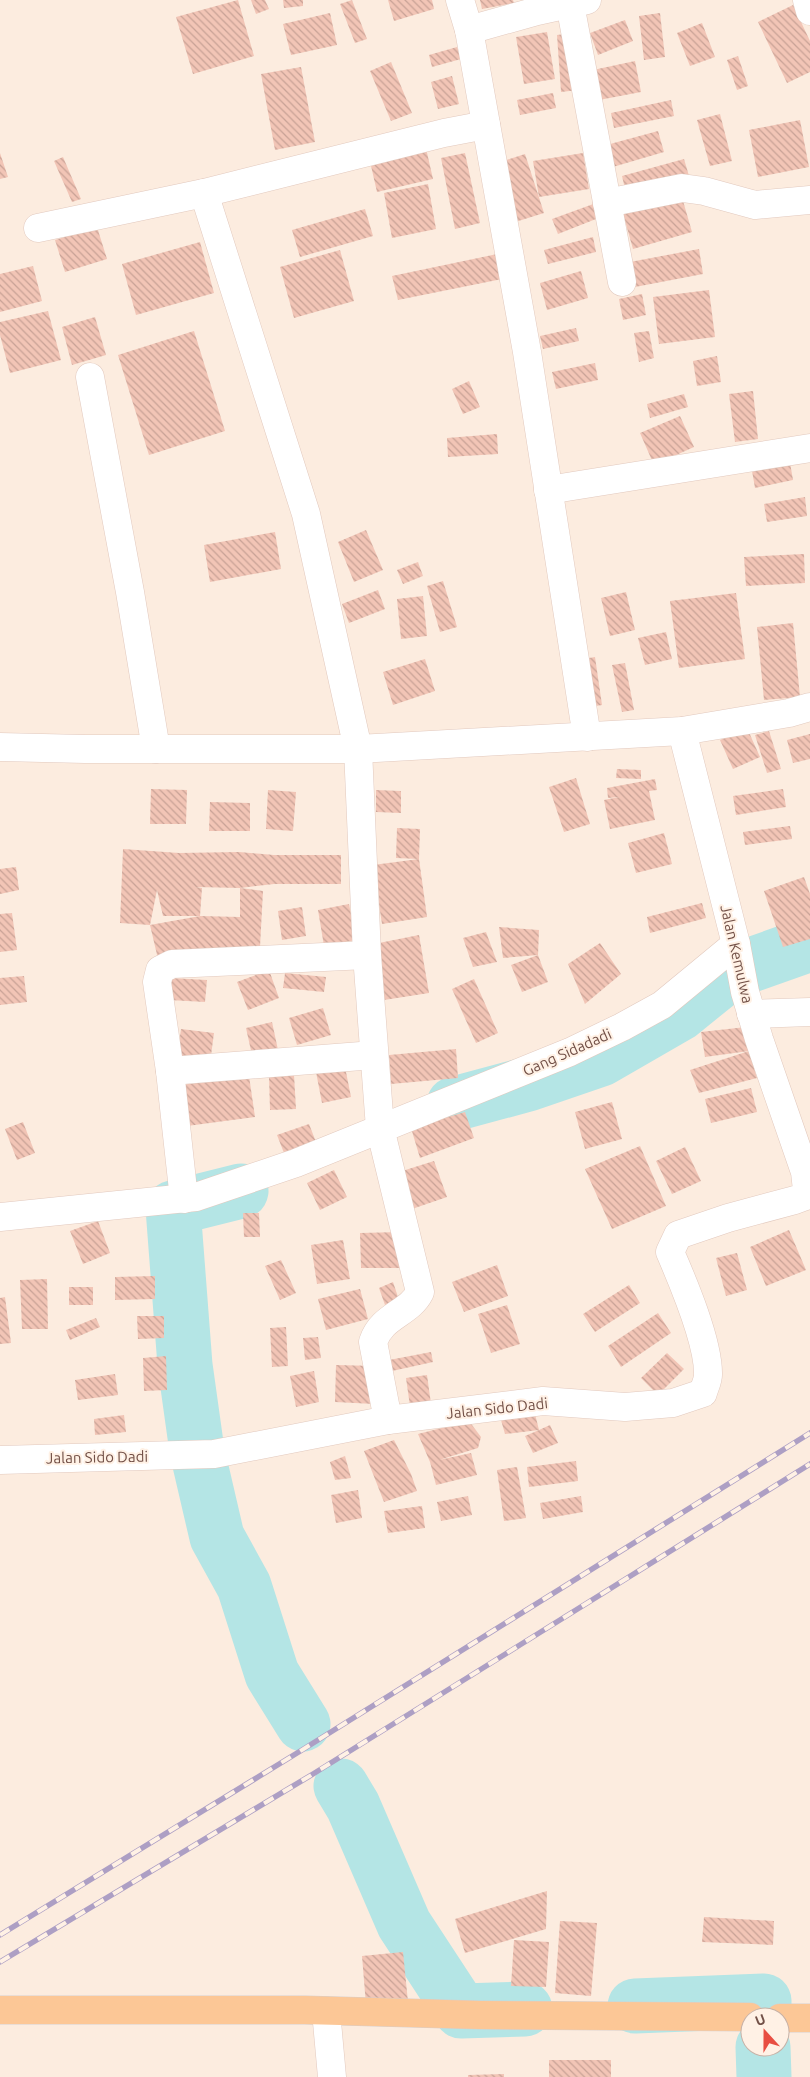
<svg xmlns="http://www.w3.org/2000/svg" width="810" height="2077" viewBox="0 0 810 2077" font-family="Ubuntu,sans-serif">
<defs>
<pattern id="building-back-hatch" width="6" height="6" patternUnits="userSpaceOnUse" patternTransform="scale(1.25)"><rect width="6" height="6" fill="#f2c5b6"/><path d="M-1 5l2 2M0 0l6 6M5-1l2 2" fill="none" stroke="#c8a296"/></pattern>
</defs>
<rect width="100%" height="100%" fill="#fcecdf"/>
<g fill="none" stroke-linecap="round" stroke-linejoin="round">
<g stroke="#b4e5e5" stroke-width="55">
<path d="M454,1104L528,1084L601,1059L679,1014L731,972L810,944"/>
<path d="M241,1191L173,1208L185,1365L197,1451L217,1537L244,1586L272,1674L303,1724"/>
<path d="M341,1786L353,1806L404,1924L461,2011L525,2009"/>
<path d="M635,2006L764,2001V2017"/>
<path d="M763,2047L764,2077"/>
</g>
</g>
<g fill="url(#building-back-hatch)">
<path d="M238,0L254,56L193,74L176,17Z"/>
<path d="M251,0H265L269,9L256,14Z"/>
<path d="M283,0H303V6L284,8Z"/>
<path d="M352,0L367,39L355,43L340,4Z"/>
<path d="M388,0H432L434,9L394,21Z"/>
<path d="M480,0H513L514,3L482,9Z"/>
<path d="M793,5L810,41V72L787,83L758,22Z"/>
<path d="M330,13L337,45L291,55L283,24Z"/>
<path d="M660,13L665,57L644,60L639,16Z"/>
<path d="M625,20L633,41L598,55L590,33Z"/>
<path d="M702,23L715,57L690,66L677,33Z"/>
<path d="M547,32L555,79L524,84L516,37Z"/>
<path d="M573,33L578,90L561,92L557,35Z"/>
<path d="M457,47L461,59L432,67L429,55Z"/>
<path d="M738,56L748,86L737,90L727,60Z"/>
<path d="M635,61L641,92L599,100L593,70Z"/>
<path d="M391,62L412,113L391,121L370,71Z"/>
<path d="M301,67L315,142L275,150L261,74Z"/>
<path d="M452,76L459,104L438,109L431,82Z"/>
<path d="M553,93L556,108L520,115L517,100Z"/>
<path d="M671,100L674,116L614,128L611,113Z"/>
<path d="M720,114L732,161L710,166L697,120Z"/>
<path d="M800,120L809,167L758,177L749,130Z"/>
<path d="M658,131L664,152L606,169L599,147Z"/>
<path d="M425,144L433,179L377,192L369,157Z"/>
<path d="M0,153L8,177L0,179Z"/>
<path d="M465,153L480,223L455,229L441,158Z"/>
<path d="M583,153L589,189L539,197L533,161Z"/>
<path d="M525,154L544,213L512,223L494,164Z"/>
<path d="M63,157L81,199L72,202L54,161Z"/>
<path d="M684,159L689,176L626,193L622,176Z"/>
<path d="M428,184L436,229L392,238L384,193Z"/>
<path d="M681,194L692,232L633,249L622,210Z"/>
<path d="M596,203L601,217L558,234L552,219Z"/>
<path d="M365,209L373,236L300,257L292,230Z"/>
<path d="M97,227L107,259L65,272L55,240Z"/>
<path d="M593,237L596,252L548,264L544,250Z"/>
<path d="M200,242L214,293L136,315L122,264Z"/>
<path d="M699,249L703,274L635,287L630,262Z"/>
<path d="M340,250L354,301L294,318L280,267Z"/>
<path d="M502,253L507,278L398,300L392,276Z"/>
<path d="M33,266L42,301L0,312V274Z"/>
<path d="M581,271L588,298L547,310L540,283Z"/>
<path d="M709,290L715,337L659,344L653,297Z"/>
<path d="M642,294L646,315L623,320L619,299Z"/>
<path d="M48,311L61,360L10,373L0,335V322Z"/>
<path d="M95,317L106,355L72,365L62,327Z"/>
<path d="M576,328L579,341L543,349L540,336Z"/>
<path d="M194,331L225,431L149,455L118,355Z"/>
<path d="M649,331L654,358L639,362L634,333Z"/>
<path d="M717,356L721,382L697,386L693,361Z"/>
<path d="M595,363L598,380L556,389L552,372Z"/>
<path d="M469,381L480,407L463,414L452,389Z"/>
<path d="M753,391L758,439L735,442L729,394Z"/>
<path d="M684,394L688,407L650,418L647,404Z"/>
<path d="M680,416L694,447L654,465L640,433Z"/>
<path d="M497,434L498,454L448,457L447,438Z"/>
<path d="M789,457L793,480L755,488L751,465Z"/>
<path d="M805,497L807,516L767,522L764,504Z"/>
<path d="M366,530L383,570L354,582L338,542Z"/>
<path d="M275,532L281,569L210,582L204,545Z"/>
<path d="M804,554L805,583L746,586L744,557Z"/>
<path d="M418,562L423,576L403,584L397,570Z"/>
<path d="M443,581L457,627L440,632L427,586Z"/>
<path d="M378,590L385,609L349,623L342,604Z"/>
<path d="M626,592L635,630L610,636L601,598Z"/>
<path d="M736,593L745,659L679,668L670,601Z"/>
<path d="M423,596L427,636L401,639L397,599Z"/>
<path d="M793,623L800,697L764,700L757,627Z"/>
<path d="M666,632L672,659L645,665L638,638Z"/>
<path d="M595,657L602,705L590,707L583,659Z"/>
<path d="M425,659L435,691L393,705L383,672Z"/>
<path d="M625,663L634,710L622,712L612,665Z"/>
<path d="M747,728L760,757L733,769L720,740Z"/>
<path d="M769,731L781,769L767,773L755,735Z"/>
<path d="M810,734V759L793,763L787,740Z"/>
<path d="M617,769L641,770V779L616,778Z"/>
<path d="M576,778L590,824L564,832L549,787Z"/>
<path d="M655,779L657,790L649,791L655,820L610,829L604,800L619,797L608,798L607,788Z"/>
<path d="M151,789L187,790L186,824H150Z"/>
<path d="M783,789L786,807L736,815L733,796Z"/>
<path d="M268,790L296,792L293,831L266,829Z"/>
<path d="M376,790L401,791V813L376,812Z"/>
<path d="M210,802L250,803V831H209Z"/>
<path d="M790,826L792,839L745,845L743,832Z"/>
<path d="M397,828L420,829L419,859L396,858Z"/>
<path d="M664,833L672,864L636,873L628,843Z"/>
<path d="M123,849L179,853L239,852L274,855H341V884H274L240,888L196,887L202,888L200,916H163L157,890L150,925L120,923Z"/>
<path d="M419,859L427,917L382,924L373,865Z"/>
<path d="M16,867L19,890L0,894V869Z"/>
<path d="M804,877L810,894V939L783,947L764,891Z"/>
<path d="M240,888L263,891L260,947L158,959L150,925L200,916L240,917Z"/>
<path d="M702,903L706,918L650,933L647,917Z"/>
<path d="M349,904L356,940L324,946L318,910Z"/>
<path d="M302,907L306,936L282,940L278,911Z"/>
<path d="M12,913L17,950L0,952V914Z"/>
<path d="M499,927L539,930L538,955L503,958Z"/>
<path d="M486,932L497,962L473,967L463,938Z"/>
<path d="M419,935L429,993L384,1000L374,944Z"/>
<path d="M600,943L621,974L585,1004L568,964Z"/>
<path d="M538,955L548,982L522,992L511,965Z"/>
<path d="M269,970L279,998L248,1010L237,982Z"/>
<path d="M285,973L326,977L324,992L283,988Z"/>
<path d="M24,976L27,1002L0,1005V978Z"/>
<path d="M170,978L207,980L205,1002L169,1000Z"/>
<path d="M474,979L498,1033L476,1043L452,989Z"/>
<path d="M323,1008L331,1035L297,1045L289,1018Z"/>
<path d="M272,1022L278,1050L252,1055L246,1028Z"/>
<path d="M746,1027L749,1051L705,1057L701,1032Z"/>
<path d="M181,1029L214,1033L210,1063L177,1058Z"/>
<path d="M456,1049L458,1078L391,1084L389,1055Z"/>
<path d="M749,1051L757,1078L699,1093L690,1070Z"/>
<path d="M345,1067L351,1097L322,1103L316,1072Z"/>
<path d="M294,1075L296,1109L270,1110L269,1076Z"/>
<path d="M249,1076L255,1117L187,1126L181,1085Z"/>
<path d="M751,1088L757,1112L711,1123L705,1099Z"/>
<path d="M612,1102L622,1139L585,1149L575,1112Z"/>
<path d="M465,1112L474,1138L420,1158L411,1128Z"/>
<path d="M23,1122L35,1153L17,1160L5,1129Z"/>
<path d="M309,1124L316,1142L284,1153L277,1135Z"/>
<path d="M640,1146L666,1206L612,1229L585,1169Z"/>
<path d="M685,1147L701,1181L672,1194L656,1161Z"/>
<path d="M434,1161L447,1197L412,1209L399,1172Z"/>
<path d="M334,1170L347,1197L320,1210L307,1183Z"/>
<path d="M243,1213H259L260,1237H244Z"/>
<path d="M98,1221L110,1253L83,1264L70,1231Z"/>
<path d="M789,1230L806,1270L766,1286L750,1247Z"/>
<path d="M400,1232L401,1268H361L360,1233Z"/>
<path d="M343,1240L350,1279L317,1284L311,1245Z"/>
<path d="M737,1253L747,1290L726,1296L716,1258Z"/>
<path d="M281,1260L296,1293L280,1300L265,1266Z"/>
<path d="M497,1265L508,1296L464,1312L452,1282Z"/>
<path d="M155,1276V1299L115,1300V1277Z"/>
<path d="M47,1279L48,1329H22L20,1280Z"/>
<path d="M393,1282L399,1300L385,1305L379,1288Z"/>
<path d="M629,1285L640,1303L595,1332L583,1314Z"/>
<rect x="69" y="1287" width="24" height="18"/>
<path d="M360,1289L368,1319L326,1330L318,1299Z"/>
<path d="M5,1297L11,1343L0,1344V1298Z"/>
<path d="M507,1305L520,1344L491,1353L478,1314Z"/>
<path d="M658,1313L671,1333L621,1367L608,1346Z"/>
<path d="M137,1316H164V1338L138,1339Z"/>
<path d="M96,1318L100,1327L70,1340L66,1330Z"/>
<path d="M286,1327L288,1366L272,1367L270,1328Z"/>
<path d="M318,1337L321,1358L305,1360L303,1338Z"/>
<path d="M431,1352L433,1362L392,1371L389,1360Z"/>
<path d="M667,1353L684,1369L658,1395L641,1378Z"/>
<path d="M166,1356L167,1390L144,1391L143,1358Z"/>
<path d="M336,1365L375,1366L374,1404L335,1402Z"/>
<path d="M314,1371L319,1402L296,1407L290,1376Z"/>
<path d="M115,1374L118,1395L78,1400L75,1380Z"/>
<path d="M427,1375L431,1404L410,1406L406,1378Z"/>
<path d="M534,1410L539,1430L550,1425L558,1443L533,1453L525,1436L539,1430L505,1434L499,1413Z"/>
<path d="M124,1415L126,1432L95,1435L94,1419Z"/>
<path d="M469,1421L481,1437L478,1448L439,1460L471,1453L477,1475L436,1485L430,1462L418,1434Z"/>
<path d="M394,1440L411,1474L417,1491L384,1502L364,1451Z"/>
<path d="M345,1456L351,1478L335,1480L330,1462Z"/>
<path d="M576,1461L578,1481L529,1487L527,1467Z"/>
<path d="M517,1467L526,1518L504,1521L497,1470Z"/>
<path d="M358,1490L362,1518L336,1523L331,1495Z"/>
<path d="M468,1496L472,1515L441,1521L437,1502Z"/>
<path d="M581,1496L583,1512L543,1519L540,1503Z"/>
<path d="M422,1506L425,1528L388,1533L384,1511Z"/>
<path d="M547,1891L546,1929L465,1953L455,1919Z"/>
<path d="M704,1917L774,1921L773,1945L702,1942Z"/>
<path d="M560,1921L597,1923L591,1996L555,1993Z"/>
<path d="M514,1940L549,1942L546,1987L511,1986Z"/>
<path d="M403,1952L408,2002L366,2005L362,1956Z"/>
<rect x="549" y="2060" width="62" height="17"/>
<path d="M504,2074V2077H468V2075Z"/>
</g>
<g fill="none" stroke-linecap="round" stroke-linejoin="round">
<g stroke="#e2c9be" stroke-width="29">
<g id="minor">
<path d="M460,0L469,30L527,352L587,737"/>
<path d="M807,0L810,11"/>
<path d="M570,4L622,282"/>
<path d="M469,30L537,11L587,0"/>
<path d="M204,193L306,514L358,749L367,955L380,1128L420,1292C409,1314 382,1315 373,1342L388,1420"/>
<path d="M607,203L682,188L704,191L755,205L810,200"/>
<path d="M38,228L204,193L444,133L486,125"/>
<path d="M90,377L130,592L156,749"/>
<path d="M548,490L810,448"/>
<path d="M0,747L85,749H358L682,731L789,713L810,707"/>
<path d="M751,1014L810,1012"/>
<path d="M170,1071L374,1055"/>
<path d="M184,1199L170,1071L157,982L160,970L172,964L367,955"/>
<path d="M0,1217L196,1197L296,1163L570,1052L622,1027L662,1005L736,944"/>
<path d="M0,1460L214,1454L388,1420L543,1401L625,1407L673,1403L703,1393C704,1388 708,1381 708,1375C709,1343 683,1282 670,1252L678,1235L728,1218L795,1200L803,1197L807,1190L805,1172L759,1039L745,992L736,944L682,731"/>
<path d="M326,2011L332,2077"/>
</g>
</g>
<g stroke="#d8cecb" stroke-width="29">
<g id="major">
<path d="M0,2010H305L480,2015L750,2017"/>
<path d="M780,2018H810"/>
</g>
</g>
<use href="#minor" stroke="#fff" stroke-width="28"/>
<use href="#major" stroke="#fcc796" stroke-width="28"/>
<g stroke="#ad9fc4" stroke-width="5.5">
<g id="rail">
<path d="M0,1935L302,1750L810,1433"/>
<path d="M0,1962L313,1774L810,1464"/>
</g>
</g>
<use href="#rail" stroke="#fff1e5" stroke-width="4" stroke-dasharray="11" stroke-linecap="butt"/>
</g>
<g text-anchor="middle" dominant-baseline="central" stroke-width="4" stroke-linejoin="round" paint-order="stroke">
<g font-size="15" fill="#725047" stroke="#fff1e5">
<text transform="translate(737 954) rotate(77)">Jalan Kemulwa</text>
<text transform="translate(567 1052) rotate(-24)">Gang Sidadadi</text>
<text transform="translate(497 1408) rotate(-6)">Jalan Sido Dadi</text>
<text transform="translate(97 1457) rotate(-1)">Jalan Sido Dadi</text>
</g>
</g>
<g transform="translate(765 2032) rotate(339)"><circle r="24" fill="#fff1e5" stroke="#c7b1a6"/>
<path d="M0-4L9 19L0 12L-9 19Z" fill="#e84e42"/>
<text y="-8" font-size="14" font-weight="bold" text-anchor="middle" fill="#725047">U</text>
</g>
</svg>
